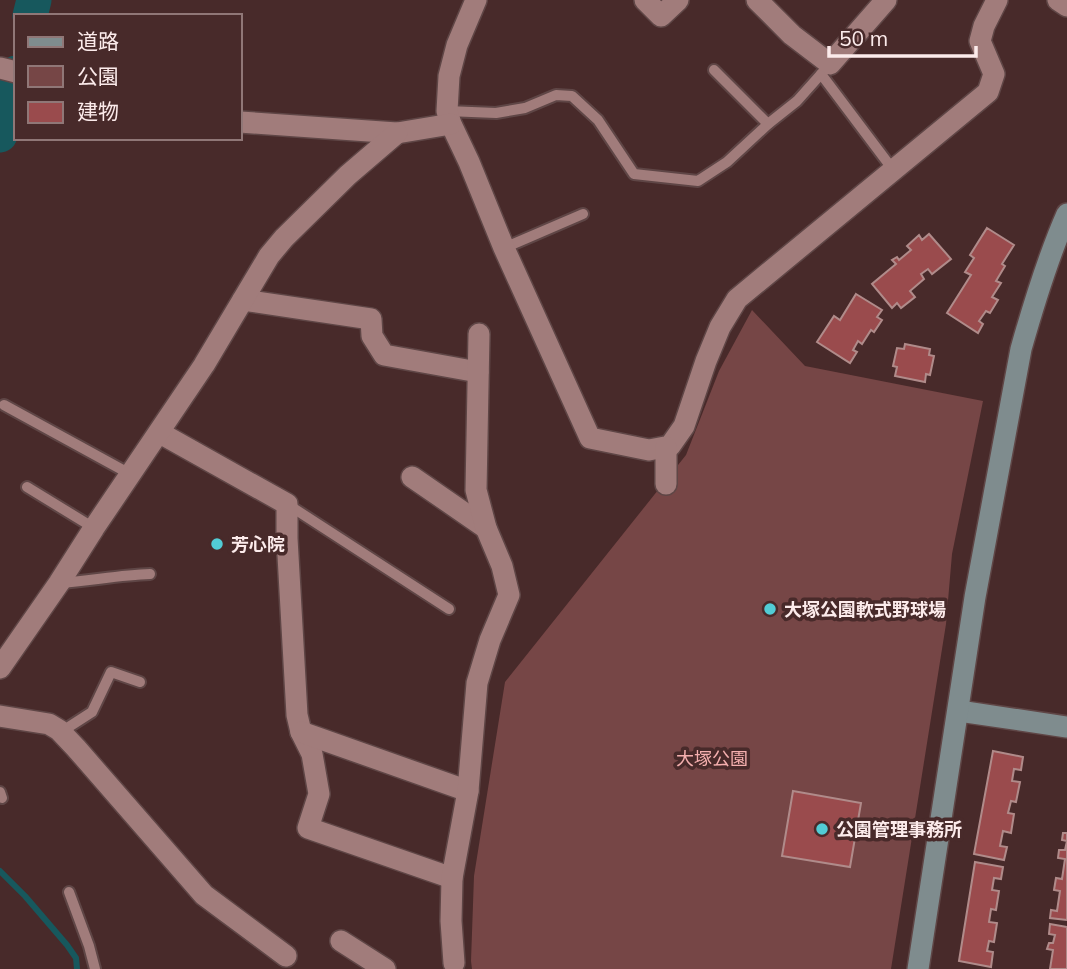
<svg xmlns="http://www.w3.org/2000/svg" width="1067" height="969" viewBox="0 0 1067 969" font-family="Mulish,'Noto Sans JP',sans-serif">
<rect width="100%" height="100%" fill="#482a2a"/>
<path fill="#764646" d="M752,310L805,366L983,401L952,554L946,624L891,969H472L471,961L474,876L505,682L686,455L719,371Z"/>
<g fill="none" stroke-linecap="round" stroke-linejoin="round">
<path stroke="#17585d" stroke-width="6" d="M0,871L25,896L67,945L76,958L77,969"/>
<g stroke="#17585d" stroke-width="35">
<path d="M30,16L34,0"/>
<path d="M0,135L16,73"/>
</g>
</g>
<g fill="#9a4b4d" stroke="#b08b8a" stroke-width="2">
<path d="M987,228L1014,245L1002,264L1005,266L996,281L1001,283L992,297L998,300L990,313L986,311L979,321L983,324L978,333L947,313L971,275L965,272L974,258L970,255Z"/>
<path d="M929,234L951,259L932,274L928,269L921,274L924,279L910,291L915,297L901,308L897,303L892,308L872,284L896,264L892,260L897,257L899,260L911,250L907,246L919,235L922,240Z"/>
<path d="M856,294L882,310L877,317L882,320L874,332L871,330L862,344L858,341L853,350L857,352L850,363L817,342L834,316L840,320Z"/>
<path d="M905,344L930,349L929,355L934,356L930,375L926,374L925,382L895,376L897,367L893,366L897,348L904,349Z"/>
<path d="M993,751L1023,757L1021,770L1014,769L1012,781L1020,782L1016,802L1011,801L1008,813L1014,814L1011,833L1003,831L1000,846L1007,847L1004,860L974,854Z"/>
<path d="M793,791L861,803L850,867L782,856Z"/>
<path d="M1063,833H1067V920L1050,918L1051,910L1057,911L1060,891L1054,890L1056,878L1062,879L1065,859L1058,858L1059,850H1065L1067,841L1062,840Z"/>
<path d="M975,862L1003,867L1001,879L994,878L992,890L999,891L996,910L991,909L989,922L997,923L994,942L989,941L987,951L993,952L991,967L959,961Z"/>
<path d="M1050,924L1067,927V969H1050L1053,950L1047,949L1049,943H1053L1055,935L1049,934Z"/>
</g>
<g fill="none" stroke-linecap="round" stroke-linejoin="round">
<g stroke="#5f4646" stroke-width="14">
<g id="lane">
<path d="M714,70L768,124"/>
<path d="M821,74L894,171"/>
<path d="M447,111L496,113L525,108L556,95L572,96L598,120L634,174L698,181L727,162L768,124L797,101L830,64"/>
<path d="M504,248L583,214"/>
<path d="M4,405L130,474"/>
<path d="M27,487L94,528"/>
<path d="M287,504L449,609"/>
<path d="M59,583C90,581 119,575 150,574"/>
<path d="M61,732L92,712L111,672L140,682"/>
<path d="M0,792L2,798"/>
<path d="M69,892L89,946L95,969"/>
</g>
</g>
<g stroke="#5f4646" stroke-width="24">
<g id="street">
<path d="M476,0L457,45L449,76L447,111L451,124L469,162L504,248L590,438L649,450L670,446L684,426L706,361L720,327L737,299L988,92L994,74L980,41L984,26L997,0"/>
<path d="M645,0L661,16L678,0"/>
<path d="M757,0L792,35L830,64L886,0"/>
<path d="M1058,0L1067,6"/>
<path d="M0,68L16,72"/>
<path d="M240,122L397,133L451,124"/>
<path d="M243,300L371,319L372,336L384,355L478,372"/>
<path d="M160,433L287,504V538L297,715L301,732L312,754L319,794L308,828L452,878"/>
<path d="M412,477L486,528"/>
<path d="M666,484V447"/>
<path d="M0,668L59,583L94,528L204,365L269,256L284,238L348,175L397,133"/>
<path d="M0,716L49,724L59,730L76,748L204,895L286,956"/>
<path d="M301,732L468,791"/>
<path d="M341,941L385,969"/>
<path d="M454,963L451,921L452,878L468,791L477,683L490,640L509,595L502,566L486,528L476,490L479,334"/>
</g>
</g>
<g stroke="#5f4646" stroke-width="24">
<g id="secondary">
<path d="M959,711L1067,727"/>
<path d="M918,969L975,597L1021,349C1034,303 1048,257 1067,214"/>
</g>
</g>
<use href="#lane" stroke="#a17c7b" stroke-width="10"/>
<use href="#street" stroke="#a17c7b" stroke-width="21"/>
<use href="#secondary" stroke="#7f8c8e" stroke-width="21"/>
</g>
<g fill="#52ccd5" stroke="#482a2a" stroke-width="2.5">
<circle cx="217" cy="544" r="7"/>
<circle cx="770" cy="609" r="7"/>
<circle cx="822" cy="829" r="7"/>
</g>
<g text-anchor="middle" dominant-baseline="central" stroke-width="7" stroke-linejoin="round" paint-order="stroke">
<g font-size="18" font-weight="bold" fill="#fcebeb" stroke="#482a2a" text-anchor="start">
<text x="231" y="544">芳心院</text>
<text x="784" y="609">大塚公園軟式野球場</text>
<text x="836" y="829">公園管理事務所</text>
</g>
<g font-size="18" fill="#f4afae" stroke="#482a2a">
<text x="712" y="758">大塚公園</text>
</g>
</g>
<rect x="14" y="14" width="228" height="126" fill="#482a2a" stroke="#907777" stroke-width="2"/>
<rect x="28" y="37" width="35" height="10" fill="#7f8c8e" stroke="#907777" stroke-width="2"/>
<text x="77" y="49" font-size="21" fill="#fcebeb">道路</text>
<rect x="28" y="66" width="35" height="21" fill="#764646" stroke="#907777" stroke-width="2"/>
<text x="77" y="84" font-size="21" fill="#fcebeb">公園</text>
<rect x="28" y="102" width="35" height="21" fill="#9a4b4d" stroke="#907777" stroke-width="2"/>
<text x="77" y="119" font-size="21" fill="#fcebeb">建物</text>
<path d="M829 46v10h147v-10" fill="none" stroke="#fcebeb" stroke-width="3.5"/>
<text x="839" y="46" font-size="21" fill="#fcebeb" stroke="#482a2a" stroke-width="5" paint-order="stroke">50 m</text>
</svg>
